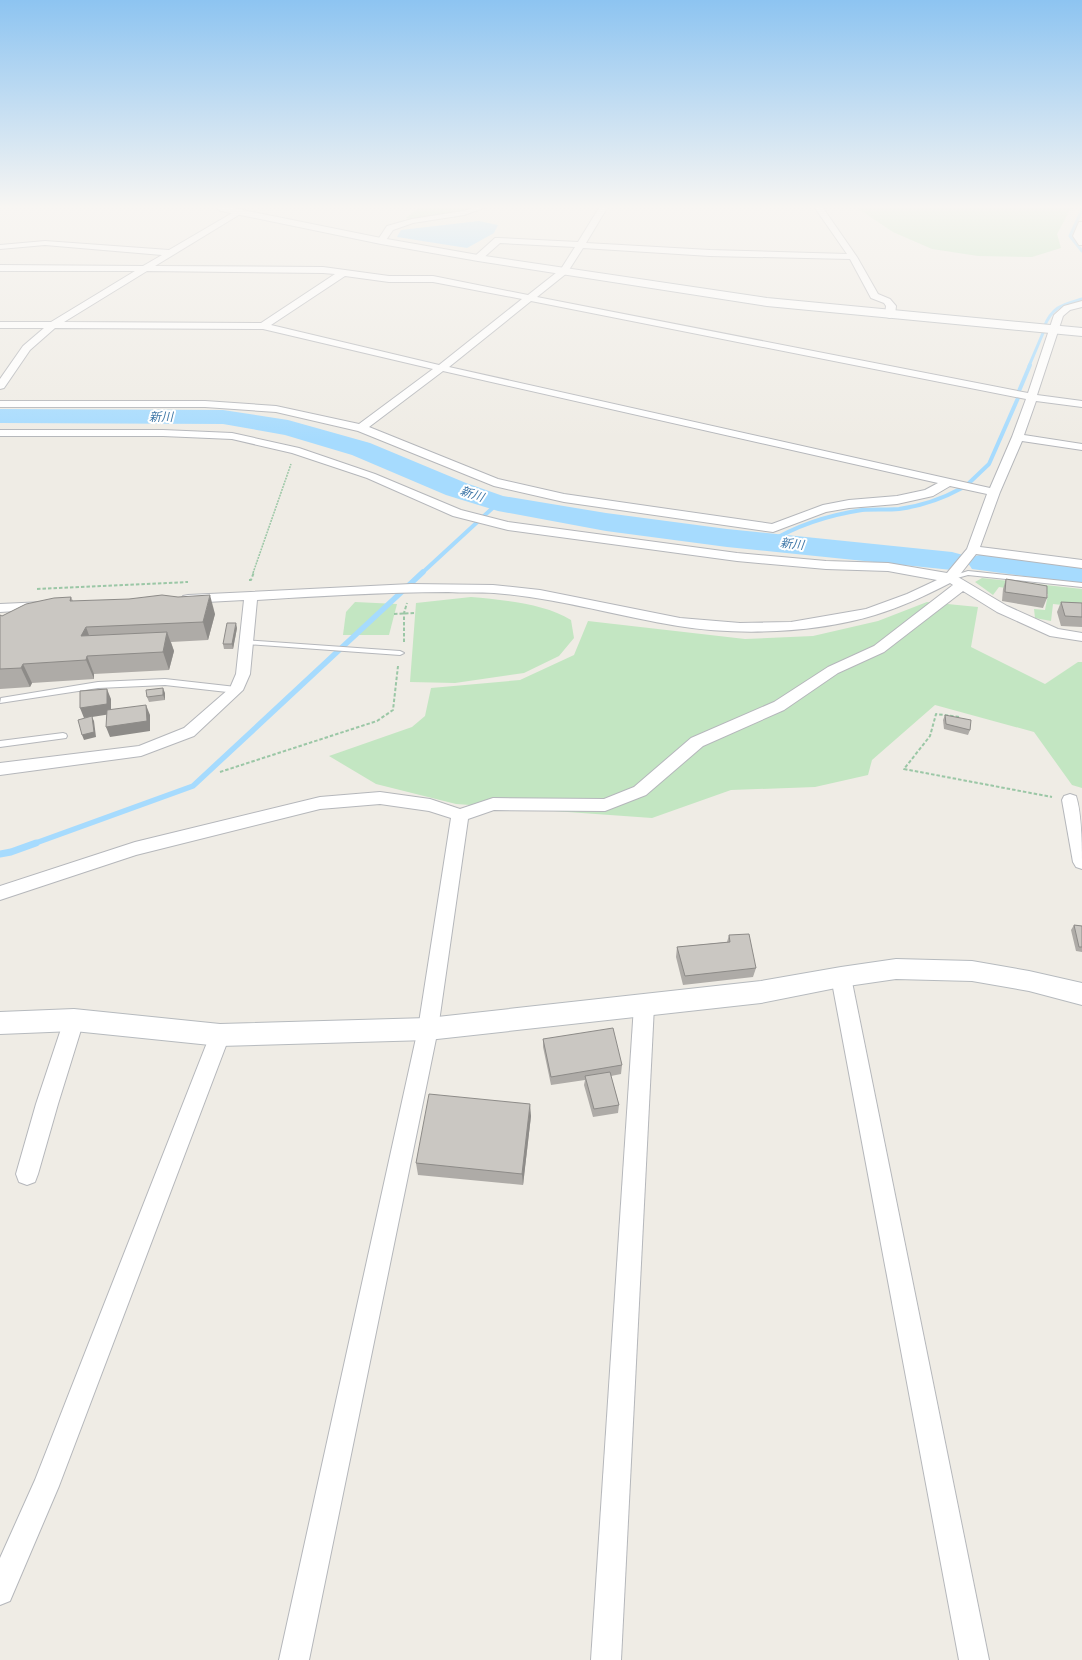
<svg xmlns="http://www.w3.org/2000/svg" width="1082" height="1660" viewBox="0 0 1082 1660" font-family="'Space Grotesk','Noto Sans JP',sans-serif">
<rect width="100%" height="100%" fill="#efece5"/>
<g fill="#c3e6c2">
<path d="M419,208H470L456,212L411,219L406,218Z"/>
<path d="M857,208H1071L1057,234L1061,248L1032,257L978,256L932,249L893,232Z"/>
<path d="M982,578L1082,589V607L1053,604L1051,621L1035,618L1034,609L1045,610L1048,594L999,587L993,595L975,582Z"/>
<path d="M471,597C503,600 544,603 571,620L574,638L559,656L524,673L455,683L410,682L416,603Z"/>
<path d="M355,602L397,604L389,635H343L346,612Z"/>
<path d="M927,602L978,607L971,647L1045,684L1078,662H1082V788L1072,785L1034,732L935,705L872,760L868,775L815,787L731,790L652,818L456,804L376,784L329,756L412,727L425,716L431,688L520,680L574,655L588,621L745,639L813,636L878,621Z"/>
</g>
<path fill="#a6dbfe" d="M479,221L498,225L494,233L467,248L397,237L401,230Z"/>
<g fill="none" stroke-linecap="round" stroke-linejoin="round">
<g stroke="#a6dbfe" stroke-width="3">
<path d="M1082,210L1070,236L1082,251"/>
<path d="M1044,327C1053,306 1062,305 1082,299"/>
<path d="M1029,366L1043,333"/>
</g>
<g stroke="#a6dbfe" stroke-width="4">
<path d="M1019,391L1030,365"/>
<path d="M969,483L989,464L1018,398"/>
<path d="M768,543C797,525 829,515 862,510C874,509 887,510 899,509C921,506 942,499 962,488"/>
<path d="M422,573L498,503"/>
</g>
<path stroke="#a6dbfe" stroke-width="5.5" d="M33,844L193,786L423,572"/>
<path stroke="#a6dbfe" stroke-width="7" d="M0,854L11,852L36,843"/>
<g fill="#a6dbfe" fill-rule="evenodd">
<path d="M0,409L223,410L288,420L370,443L466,483L503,496L606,513L727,529L952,552L963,555L967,561L963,567L952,570L727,547L606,531L498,511L446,495L352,455L285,435L223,424L0,423Z"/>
<path d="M983,554L1082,566V584L972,569L968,563L972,557Z"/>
</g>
<g stroke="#b5b7bb" stroke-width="2">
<g id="lane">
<path d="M968,571L1082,583V587L968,575L950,580L946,578Z"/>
<path d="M243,640L400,651L404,653L400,655L246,644L242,642Z"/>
<path d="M165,679L236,687L240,690L236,693L165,685L98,688L0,703L1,698L98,682Z"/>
<path d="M63,733L66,734L67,736L66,738L0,747V741Z"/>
</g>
</g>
<g stroke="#b5b7bb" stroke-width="2">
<g id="street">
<path d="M474,208H484L464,215L413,223L393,230L384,243H381L377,241L387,226L412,219L463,211Z"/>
<path d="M599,208H607L586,243L710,250L847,254L815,208H823L857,257L878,294L890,299L896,306L895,315L890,318L887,317L885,315L886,306L884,303L871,298L850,259L710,256L583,248L567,273L537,297L1028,393L1054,315L1064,306L1082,301V307L1070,310L1063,316L1037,395L1082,401V407L1036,401L1024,435L1082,444V450L1022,441L1000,492L980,547L1082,560V568L976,554L958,577L1007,606L1058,629L1082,633V641L1050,636L997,612L963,591L884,652L838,673L784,710L703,746L646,795L605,811L494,810L468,819L438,1029L309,1660H279L418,1029L451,818L429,811L380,804L320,809L136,855L0,900V886L135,842L320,797L380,792L430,799L460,809L493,798L604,799L634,787L691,738L774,702L828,667L874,646L953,585L950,583C925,596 901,607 875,615C816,633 739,636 678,626C617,616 557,598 494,593C479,592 463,593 448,592C385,592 321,596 257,600L250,674L243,690L194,736L141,756L0,775V763L139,746L184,728L230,688L236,674L244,600L188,603L183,602L181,599L183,596L188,595L411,584L493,585L540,590L680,618L740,623L791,622L866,609L907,594L937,580L888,571L826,569L737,561L508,530L453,516L367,478L292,453L232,439L163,436H0V430H163L232,433L299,448L375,474L461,510L508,522L737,553L826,561L888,563L947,573L967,549L987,494L950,486L933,496L897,504L849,508L826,512L773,532L564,502L494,486L358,431L276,412L205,407H0V401H205L276,406L359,424L433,369L263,329L55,328L30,350L4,388L0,389V379L23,346L44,328H0V322H51L135,271H0V265L143,266L162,255L45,245L0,249V245L45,241L169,250L239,209H242V213L155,266L323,267L389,276H433L528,295L561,269L575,247L500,243L481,260H475L474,258L475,256L495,238H498L578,242ZM147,271L323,273L335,274L261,323L64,322ZM345,276L389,282H433L522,299L439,365L271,325ZM531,301L1026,399L1012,437L990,488L449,367ZM443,371L938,483L925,490L897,496L849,500L823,505L772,524L564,494L498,479L369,427Z"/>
<path d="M1079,222H1082V245H1079L1073,236Z"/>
<path d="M44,602L49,603L51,606L49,609L0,612V604Z"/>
<path d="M1070,794L1076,796C1082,814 1082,848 1082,869L1076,867L1073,862L1062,800L1064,796Z"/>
<path d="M841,969L848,971L851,977L989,1660H959L831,977L834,971Z"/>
<path d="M644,998L651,1000L654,1006L621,1660H591L634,1006L637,1000Z"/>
<path d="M74,1011L81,1014L84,1020L58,1104L38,1174L35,1182L27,1185L19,1182L16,1174L36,1104L64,1020L67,1014Z"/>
<path d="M220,1026L227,1029L230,1035L59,1486L10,1601L0,1605V1558L35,1480L210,1035L213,1029Z"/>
</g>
</g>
<g stroke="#b6babe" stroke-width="2">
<g id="secondary">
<path d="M216,208H233L381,238L478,255L767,298L1082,328V336L767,306L478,261L381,244L221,211Z"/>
<path d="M896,959L972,961L1029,971L1082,983V1005L1029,991L972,981L896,979L841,987L761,1003L428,1040L220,1046L74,1031L0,1034V1012L74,1009L220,1024L428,1018L761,981L841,967Z"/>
</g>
</g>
<path stroke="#9bc7a6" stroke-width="1.5" stroke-dasharray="2 1" stroke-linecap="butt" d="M253,573L291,464"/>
<g stroke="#9bc7a6" stroke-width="2" stroke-dasharray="3.5 2" stroke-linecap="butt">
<path d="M249,580H251L254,572"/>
<path d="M37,589L188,582"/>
<path d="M394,614L415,613"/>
<path d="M404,642V613L407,603"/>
<path d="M959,717L936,714L930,736L904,769L1052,797"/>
<path d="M220,772L377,721L393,710L398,666"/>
</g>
<use href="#lane" fill="#fff" fill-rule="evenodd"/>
<use href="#street" fill="#fff" fill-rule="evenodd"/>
<use href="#secondary" fill="#fff" fill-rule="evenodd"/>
</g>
<g fill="#aeaba7">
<path d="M1006,579L1047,598L1043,608L1002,601L1003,589Z"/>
<path d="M71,597L73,601L215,614L208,640L171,642L174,651L169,670L94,674V679L32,683L30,687L0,689V615L2,616Z"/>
<path d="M1061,602L1082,603V627L1061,626L1057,612Z"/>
<path d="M237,628L233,649H224L223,644Z"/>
<path d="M165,693V700L149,702L147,697Z"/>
<path d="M945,715L970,730L968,735L944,729L943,720Z"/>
<path d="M1074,925L1082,926V952L1076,951L1071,930Z"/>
<path d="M729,935L756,968L753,977L683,985L676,957L677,947L727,942Z"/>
<path d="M543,1039L622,1065L621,1074L611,1076L619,1105L618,1113L593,1117L584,1085L585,1080L551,1085L543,1047Z"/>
<path d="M531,1116L523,1185L418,1175L416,1163Z"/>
</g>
<g fill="#8d8b88">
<path d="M210,595L215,614L208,640L203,622Z"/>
<path d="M236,623L237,628L233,649L232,644Z"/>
<path d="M86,627L93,646L81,636Z"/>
<path d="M167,632L174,651L169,670L163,652Z"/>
<path d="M87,656L94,674V679L86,660Z"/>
<path d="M23,664L32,683L30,687L21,668Z"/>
<path d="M163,688L165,693V700L163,695Z"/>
<path d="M107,689L111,699V714L92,717L94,721L96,737L84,740L82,735L92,717L84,718L80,708Z"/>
<path d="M146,705L150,715V731L110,737L106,727Z"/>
<path d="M530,1104L531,1116L523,1185L522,1174Z"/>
</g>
<g fill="#cac7c2" stroke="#8d8b88">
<path d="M1006,579L1047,586V598L1005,592Z"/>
<path d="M162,595L178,597L210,595L203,622L86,627L81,636L167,632L163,652L87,656L86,660L23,664L21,668L0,669V615L2,616L26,604L54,598L71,597L70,601L129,599Z"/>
<path d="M1061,602L1082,603V617L1065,616Z"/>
<path d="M227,623H236L232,644H223Z"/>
<path d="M163,688V695L147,697L146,690Z"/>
<path d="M107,689V704L80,708V691Z"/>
<path d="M146,705L147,721L106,727L107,710Z"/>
<path d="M945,715L971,720L970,730L946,724Z"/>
<path d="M92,716L94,732L82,735L78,720Z"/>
<path d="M1074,925L1082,926V947H1079Z"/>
<path d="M749,934L756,968L685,976L677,947L730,942L729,935Z"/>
<path d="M613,1028L622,1065L551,1077L543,1039Z"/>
<path d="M610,1072L619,1105L594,1109L585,1076Z"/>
<path d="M429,1094L530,1104L522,1174L416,1163Z"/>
</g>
<linearGradient id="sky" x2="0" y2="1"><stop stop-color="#8dc4f1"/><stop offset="0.47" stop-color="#f8f6f3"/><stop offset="1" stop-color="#f8f6f3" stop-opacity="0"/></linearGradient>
<rect width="1082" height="440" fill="url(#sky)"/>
<g text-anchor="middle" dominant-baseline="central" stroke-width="4" stroke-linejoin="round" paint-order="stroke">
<g font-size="12" font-style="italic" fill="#3f77a7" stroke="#fff">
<text x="161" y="417">新川</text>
<text transform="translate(472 494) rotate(19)">新川</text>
<text transform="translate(792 544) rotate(6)">新川</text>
</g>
</g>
</svg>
